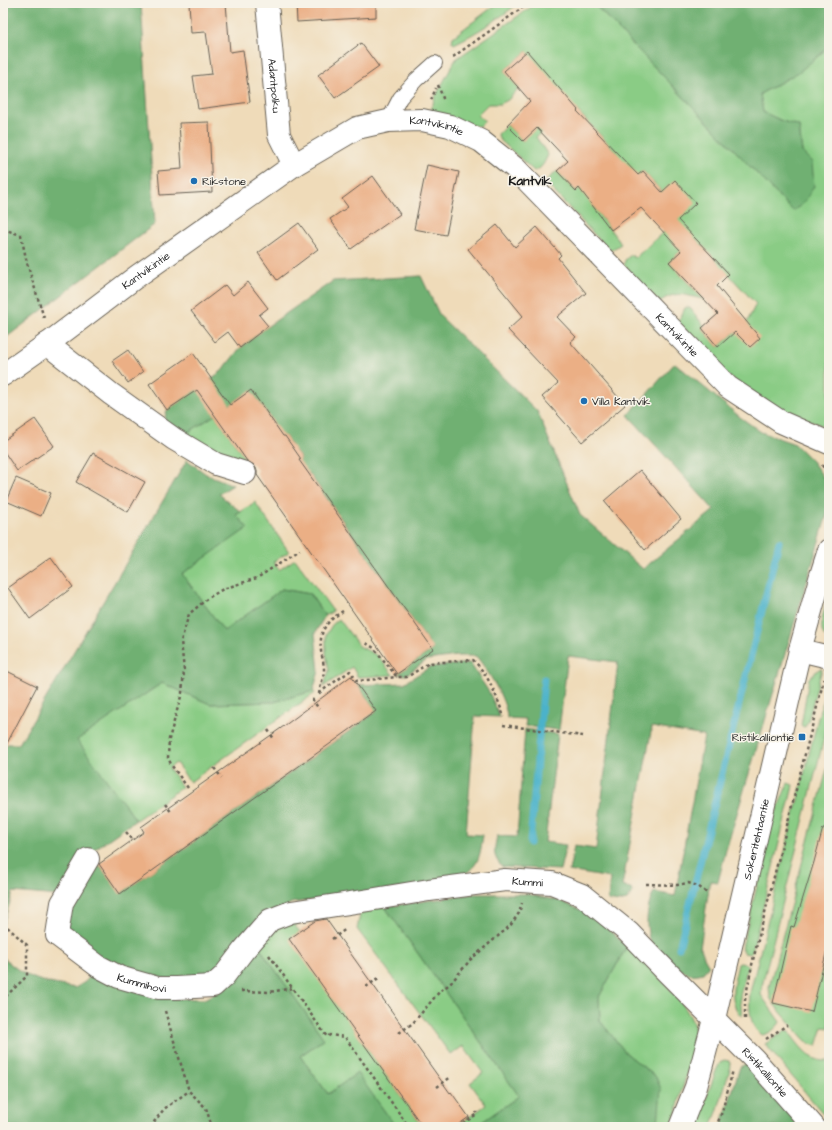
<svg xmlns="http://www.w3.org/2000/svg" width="832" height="1130" viewBox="0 0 832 1130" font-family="'Architects Daughter',sans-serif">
<rect width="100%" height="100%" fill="#f7f3e8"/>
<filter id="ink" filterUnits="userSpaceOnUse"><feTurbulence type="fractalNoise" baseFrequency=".025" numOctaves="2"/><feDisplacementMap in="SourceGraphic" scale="8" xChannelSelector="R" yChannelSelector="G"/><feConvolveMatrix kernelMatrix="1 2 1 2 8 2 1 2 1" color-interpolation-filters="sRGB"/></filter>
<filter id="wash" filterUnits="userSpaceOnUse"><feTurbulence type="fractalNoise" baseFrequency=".012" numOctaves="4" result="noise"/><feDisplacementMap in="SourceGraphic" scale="16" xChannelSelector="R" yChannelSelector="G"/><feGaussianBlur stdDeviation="0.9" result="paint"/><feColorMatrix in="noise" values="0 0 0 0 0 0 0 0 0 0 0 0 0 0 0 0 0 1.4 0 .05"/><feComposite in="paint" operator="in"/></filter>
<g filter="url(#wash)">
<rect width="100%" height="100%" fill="#efdbb9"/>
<g fill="#8acc85" stroke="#537450">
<path d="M498,3H519C498,19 477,33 454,44L452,42L453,37Z"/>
<path d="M537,3H593L793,211L812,163L802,152L799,126L782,121L763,112L760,94C787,79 808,68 829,44V428L788,413L749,391L728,376L678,322L685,308L687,307L690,308L704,326L702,328L718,347L747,322L756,304L695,238L669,262L703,299C683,295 677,290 659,302L624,265L625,260L631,255L635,258L695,203L662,192L643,171L624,188L590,202L621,244L610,251L545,182L557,171L576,191L617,153L572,105L536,137L548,155C544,163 542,169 534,171L499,139L498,134L507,125L523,141L539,125L527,51L504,71L519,88L508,100L500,104H488L477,115L485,121L480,126H476L430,114L435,97L456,59Z"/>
<path d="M215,415L247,461L227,458L184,435Z"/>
<path d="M255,502L289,552L273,562L279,570L295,559L333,611L325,616L310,594L282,589L224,631L182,574L247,528L236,515Z"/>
<path d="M829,594V639C814,634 826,604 829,594Z"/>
<path d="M339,619L359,646L378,656L393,675L358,677L352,667L323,687L329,671L326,653V635L332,625Z"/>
<path d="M819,669H822L808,721L805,727L801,726L809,678Z"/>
<path d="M162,683L210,704L274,702L313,691L315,693L190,782L176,763L169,768L182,787L136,820L76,740Z"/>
<path d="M829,687V718L762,986L761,995L780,1022C777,1028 768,1035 761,1035C749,1025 749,1007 750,993L820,710Z"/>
<path d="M829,762V1028L823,1027L817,1046L810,1044L804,1039L773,1003L770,997L769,987Z"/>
<path d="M788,783L793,785L792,790L752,952L749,954L744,953L742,950L743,943L774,817Z"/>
<path d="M385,907L519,1096L475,1127H455L486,1105L470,1083L483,1073L463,1046L451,1055L357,929L360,915L368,909Z"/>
<path d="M303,920L295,926L300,932L290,939L423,1127H396L357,1074L328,1094L300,1056L324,1039L257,944L278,925Z"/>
<path d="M627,946C646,965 693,1005 695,1032C696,1049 689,1067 684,1083C680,1097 677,1113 671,1127H656L658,1123L656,1077L626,1053L600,1021L599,997Z"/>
<path d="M740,963L746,964L748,966L740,996L742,1017C727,1002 734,983 738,964Z"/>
<path d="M785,1031L789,1032C799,1045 810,1063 829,1061V1113L825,1116L765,1044Z"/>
<path d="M724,1060L729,1061L731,1066L717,1112L711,1127H696L716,1071L720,1063Z"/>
</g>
<g fill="#6fb072" stroke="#466647">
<path d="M3,3H141L155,224L3,340Z"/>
<path d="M593,3H829V44L822,53L799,72L760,94L763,112L782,121L799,126L802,152L812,162L814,186L804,203L793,211Z"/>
<path d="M421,276L440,316L537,411L580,515L643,569L714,510L628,415L675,363L740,417L761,432L795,444L812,461L827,482L829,489V508L726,850L718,882L710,881L700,948H701L704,957L709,966L703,973C699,974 694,975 690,974C678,970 652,950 649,938C645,923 647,905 654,892L675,896L704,736L652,727L622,886L631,889L633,892L627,900L618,902L608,900L610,878L569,871L574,846L596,849L618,662L568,656L559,730L525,726L526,719L507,718C507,701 487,669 476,656H457L427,660L406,675L397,674L433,649L309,473L304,476L295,463L301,459L285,436L279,440L269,416L251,391L215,415L184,435L164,421L167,410L222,371L240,348L268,326L333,281Z"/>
<path d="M187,460L206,474L233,485L219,494L241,512L236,515L248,528L182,574L224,631L282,589L310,594L325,616L315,633L319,671L313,691L274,702L210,704L162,683L77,740L136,820L82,858L58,896L13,892L3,925V744H19Z"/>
<path d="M470,663L489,692L500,717L475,716L466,834L483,835C479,866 476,869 449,882L291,903L240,943L202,983L137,975L71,944L64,916L78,876L99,865L121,893L376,712L358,685L404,683L430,667Z"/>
<path d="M525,729L558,734L545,842L566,845L560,870L502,867C492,855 494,851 497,836L517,837Z"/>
<path d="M472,894H527L560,901L592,915L627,946L599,997L600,1021L626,1053L656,1077L661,1089L658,1123L656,1127H475L519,1096L385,907Z"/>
<path d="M257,944L324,1039L300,1056L328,1094L357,1073L396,1127H3V957C28,981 44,982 75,988L85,982L95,971L158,998L204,999L222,990Z"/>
<path d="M746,1064L803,1127H721L740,1067Z"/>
</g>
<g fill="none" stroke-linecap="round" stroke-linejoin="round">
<g stroke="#4bb2ca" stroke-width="7">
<path d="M530,843L544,679"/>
<path d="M679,948L779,542"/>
</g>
</g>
<g id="blocks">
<g fill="#ebaf85">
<path d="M189,3H226L230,52L243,50L250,102L198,109L193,76L212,74L206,32L191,33Z"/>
<path d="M296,3H376V17L297,22Z"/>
<path d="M361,43L379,67L335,98L318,75Z"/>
<path d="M527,51L578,110L577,111L638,175L643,171L662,192L675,180L696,203L678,220L729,274L717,286L760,338L750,347L735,332L718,347L702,328L718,314L669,262L681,251L641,208L611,230L579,188L576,191L557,171L568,161L537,128L523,141L507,125L530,101L504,71Z"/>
<path d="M209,122L212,192L160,195L158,171L182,169L179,123Z"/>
<path d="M427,165L459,172L446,235L414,229Z"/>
<path d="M373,176L400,214L351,249L330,219L348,207L342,199Z"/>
<path d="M299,223L318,249L277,280L258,253Z"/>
<path d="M497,225L515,247L537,227L561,255L558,258L586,293L557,317L576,337L570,342L625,405L582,442L542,397L558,383L508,330L523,316L468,249Z"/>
<path d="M248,282L268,308L259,315L268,326L240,348L228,332L215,342L191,311L225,285L233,295Z"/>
<path d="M128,350L143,372L128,383L112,361Z"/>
<path d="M193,353L230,405L251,390L283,436H285L301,459L299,460L433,649L397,674L257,475V470L254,465L247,461L197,390L167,410L149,384Z"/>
<path d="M35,419L54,446L17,471L3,450V441Z"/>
<path d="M93,453L145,482L128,512L76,482Z"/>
<path d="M640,470L681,519L645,550L604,501Z"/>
<path d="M16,478L51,493L41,516L6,501Z"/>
<path d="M51,557L73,587L30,619L8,588Z"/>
<path d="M3,669L37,686L3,751Z"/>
<path d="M351,676L376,711L120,894L99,864L144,832L141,827L284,726Z"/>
<path d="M823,828H829V941L812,1012L773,1003L791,926L794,927L814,862Z"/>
<path d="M326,919L450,1093L451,1092L469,1117L455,1127H423L289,939L315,921Z"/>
</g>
</g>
</g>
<g filter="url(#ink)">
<use href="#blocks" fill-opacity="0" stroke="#665f53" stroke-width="1"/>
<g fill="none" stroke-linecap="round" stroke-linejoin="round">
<g stroke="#665f53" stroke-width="16">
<path id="lane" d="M388,121L400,98L416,80L435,63"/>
</g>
<g stroke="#665f53" stroke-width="24">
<g id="street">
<path id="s1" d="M267,3L279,135L294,165"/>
<path d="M47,344L111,394L174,439L216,464L245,473"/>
<path id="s2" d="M3,375L50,342L136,277L294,165L357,128L388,121L422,120L450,126L481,141L515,168L728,387L781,422L829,443"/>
<path d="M800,650L829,657"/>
<path id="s3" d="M88,859L62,903L57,935L98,966L119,977L158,988H176L213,986L224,976L243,951L270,920L291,912L369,900L429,890L505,880L552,883L582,895L628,932L667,972L754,1059L814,1127"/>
</g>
</g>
<g stroke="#665f53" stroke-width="24">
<g id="secondary">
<path id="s4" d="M680,1127L696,1087L714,1019L800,650L821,575L829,550"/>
</g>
</g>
<g stroke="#665f53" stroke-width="2.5" stroke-dasharray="3 3" stroke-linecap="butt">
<path d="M453,57L529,3"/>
<path d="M438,85L444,101"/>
<path d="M431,100L436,88"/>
<path d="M3,229L21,235L27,263L44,318"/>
<path d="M822,465L829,476"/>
<path d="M366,643L374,648L397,677H407L429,663L473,660C489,675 497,697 504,717"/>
<path d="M319,693L350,671L357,681L397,677"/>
<path d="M319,694C320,686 324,677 324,670C324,664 322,657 321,651C319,630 326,622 343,611"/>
<path d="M312,699L319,709"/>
<path d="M503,725L583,736"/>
<path d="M268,730L274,739"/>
<path d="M826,752L829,753"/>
<path d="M214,768L222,778"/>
<path d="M188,788L172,766L168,758L169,739L182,693L184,671L181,641L189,614L208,598L223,589L257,578L300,550"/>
<path d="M165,804L172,813"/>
<path d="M126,832L133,840"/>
<path d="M646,884L677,885L688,883L698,886L708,894"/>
<path d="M3,923L27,945V976L3,999"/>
<path d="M332,939L346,929"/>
<path d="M269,955L327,1037L330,1035L345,1037L409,1127"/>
<path d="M366,987L380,977"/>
<path d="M241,991L270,992L293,988"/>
<path d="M165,1011L189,1091"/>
<path d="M745,1019V1000L753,960L824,679"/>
<path d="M399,1033L413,1023L440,991L450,984L471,959L510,926L519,913L522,903"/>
<path d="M766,1039L787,1025"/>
<path d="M437,1087L451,1077"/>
<path d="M150,1127L164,1109L189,1091L206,1108L212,1127"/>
<path d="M458,1127L477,1114L476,1112"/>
<path d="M716,1127L722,1112L733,1070"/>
</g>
<use href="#lane" stroke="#fff" stroke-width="14"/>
<use href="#street" stroke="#fff" stroke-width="22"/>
<use href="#secondary" stroke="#fff" stroke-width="22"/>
</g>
</g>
<g fill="#1f6fb2" stroke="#f7f3e8" stroke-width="1.5">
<circle cx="194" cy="181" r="4"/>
<circle cx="584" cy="401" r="4"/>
<rect x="798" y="733" width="8" height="8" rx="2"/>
</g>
<g text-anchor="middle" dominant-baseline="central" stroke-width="3" stroke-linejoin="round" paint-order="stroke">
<g font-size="11" fill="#1c1c1c" stroke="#f7f3e8">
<text stroke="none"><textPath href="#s1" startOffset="83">Adantpolku</textPath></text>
<text stroke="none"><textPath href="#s2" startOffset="513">Kantvikintie</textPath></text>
<text stroke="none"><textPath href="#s2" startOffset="177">Kantvikintie</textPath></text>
<text stroke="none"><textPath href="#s2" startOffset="837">Kantvikintie</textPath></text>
<text stroke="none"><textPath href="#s4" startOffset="298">Sokeritehtaantie</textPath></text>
<text stroke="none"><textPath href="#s3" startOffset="603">Kummi</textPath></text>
<text stroke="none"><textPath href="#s3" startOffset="182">Kummihovi</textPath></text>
<text stroke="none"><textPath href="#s3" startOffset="915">Ristikalliontie</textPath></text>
</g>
<g font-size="11" fill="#1c1c1c" stroke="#f7f3e8" text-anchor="start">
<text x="202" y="181">Rikstone</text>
<text x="592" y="401">Villa Kantvik</text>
<text x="794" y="737" text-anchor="end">Ristikalliontie</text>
</g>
<g font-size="13" font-weight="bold" fill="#1c1c1c" stroke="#f7f3e8">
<text x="530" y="181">Kantvik</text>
</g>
</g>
<rect width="832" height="1130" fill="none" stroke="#f7f3e8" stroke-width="16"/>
</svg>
